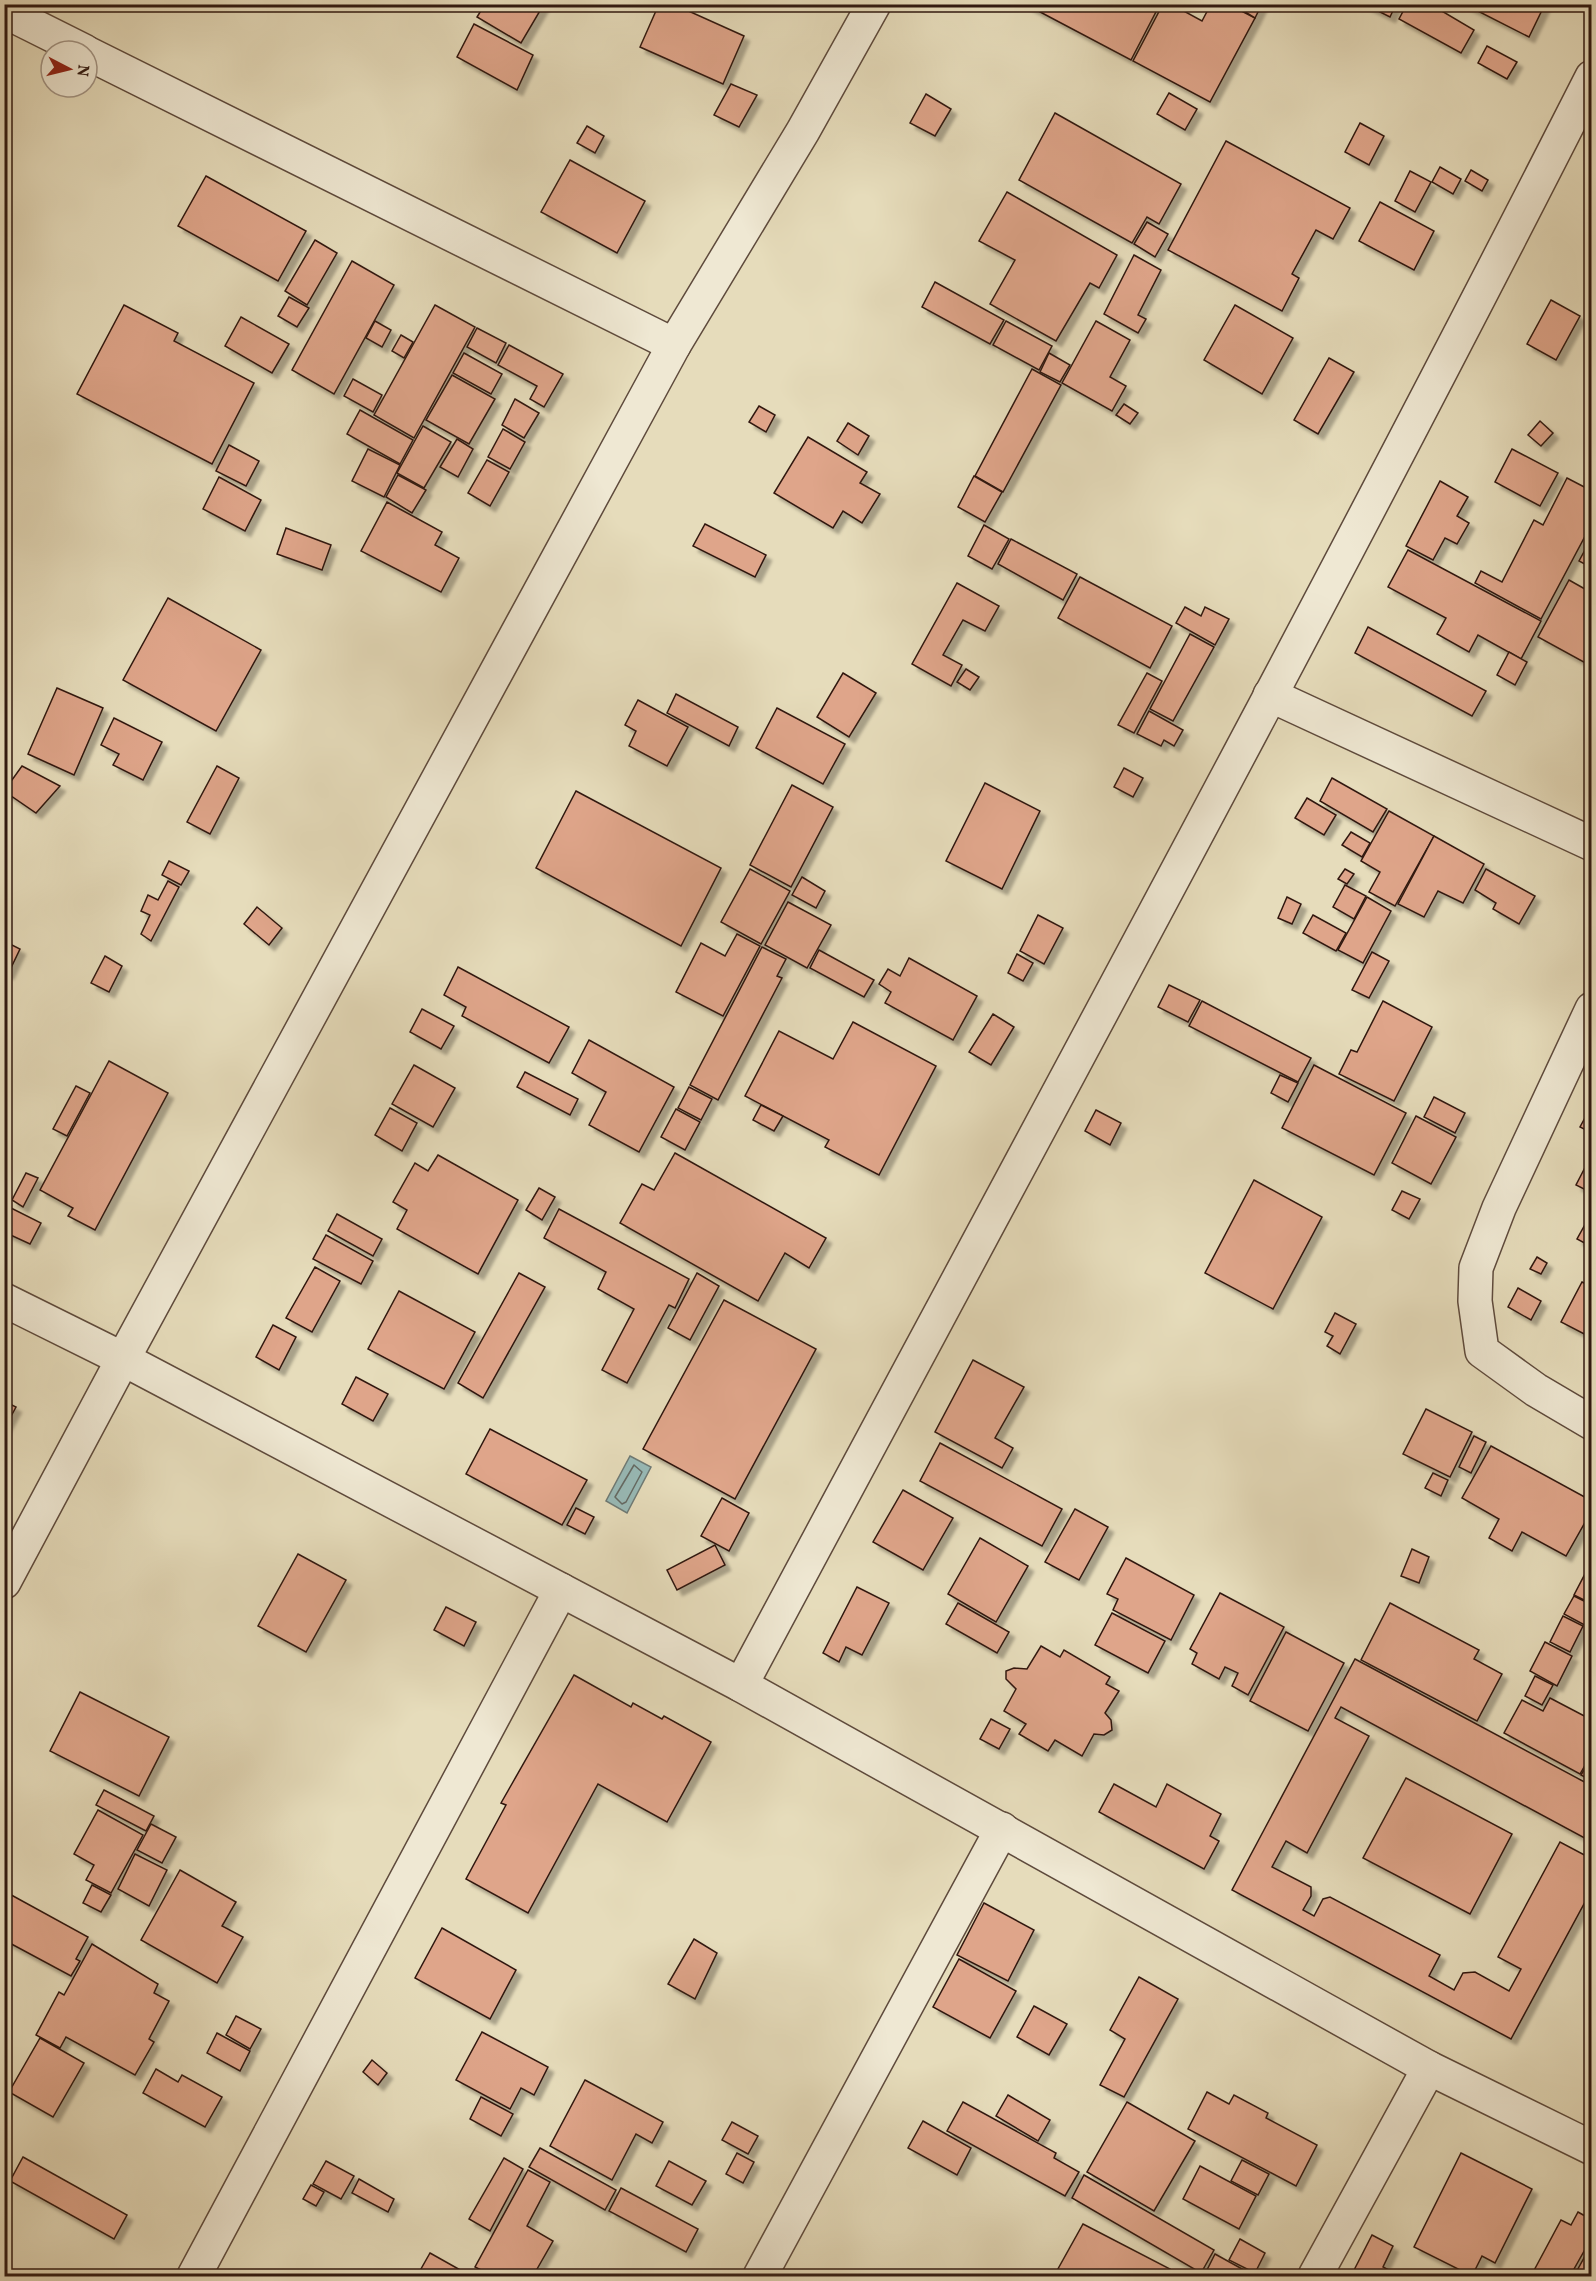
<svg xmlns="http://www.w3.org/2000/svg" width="1596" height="2281" viewBox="0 0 1596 2281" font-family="Vollkorn,serif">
<defs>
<filter id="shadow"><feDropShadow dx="5.5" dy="5.5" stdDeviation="1.5" flood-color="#0004"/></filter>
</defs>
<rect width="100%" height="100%" fill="#e6dcbb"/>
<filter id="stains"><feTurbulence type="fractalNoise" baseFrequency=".00333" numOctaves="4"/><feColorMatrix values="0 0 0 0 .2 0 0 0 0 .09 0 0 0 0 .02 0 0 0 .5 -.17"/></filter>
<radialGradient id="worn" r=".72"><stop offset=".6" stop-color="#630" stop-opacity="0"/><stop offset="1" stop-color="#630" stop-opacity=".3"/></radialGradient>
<path fill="#98bab7" stroke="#6e7a75" stroke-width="1.5" d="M630,1456L651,1467L627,1513L606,1501Z"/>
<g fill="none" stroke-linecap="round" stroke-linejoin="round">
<path stroke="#646a64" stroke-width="1.5" d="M634,1465L642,1472L626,1502L622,1504L615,1497Z"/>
</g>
<g fill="#dfa58a" stroke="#301911" stroke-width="1.5" filter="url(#shadow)">
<path d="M485,4H544L521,43L477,17Z"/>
<path d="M659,4H673L744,36L723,84L640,47Z"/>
<path d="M1025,4H1122L1133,10L1136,4H1160L1131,60Z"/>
<path d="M1163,4H1171L1202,21L1211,4H1228L1255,18L1210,102L1133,61Z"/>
<path d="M1232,4H1262L1255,18Z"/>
<path d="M1364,4H1396L1390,17Z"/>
<path d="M1407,4H1430L1474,30L1461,53L1399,19Z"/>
<path d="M1464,4H1545L1529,37Z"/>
<path d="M474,24L533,55L517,90L457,57Z"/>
<path d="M1487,46L1517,62L1507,79L1478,63Z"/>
<path d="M731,84L757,95L739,127L714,115Z"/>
<path d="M1169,93L1197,109L1185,130L1157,114Z"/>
<path d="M926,94L951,109L935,136L910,123Z"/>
<path d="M1055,113L1181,184L1159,224L1147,217L1132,243L1019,180Z"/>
<path d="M1360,123L1384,136L1369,165L1345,152Z"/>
<path d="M587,126L604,136L595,153L577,143Z"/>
<path d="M1226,141L1350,208L1333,239L1316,230L1292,274L1299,278L1282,311L1168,250Z"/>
<path d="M570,160L645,201L617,253L541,212Z"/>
<path d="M1440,167L1461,179L1453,194L1432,182Z"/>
<path d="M1471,170L1488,180L1482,191L1465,181Z"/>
<path d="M1410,171L1431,182L1415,212L1395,201Z"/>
<path d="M206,176L306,231L278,281L178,226Z"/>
<path d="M1007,192L1117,255L1099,288L1090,283L1056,341L990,304L1015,260L979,241Z"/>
<path d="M1380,202L1434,231L1414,270L1359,241Z"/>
<path d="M1147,222L1168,234L1155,257L1134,244Z"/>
<path d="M315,240L337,253L307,305L285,291Z"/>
<path d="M1134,255L1161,270L1138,315L1146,319L1138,333L1104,314Z"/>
<path d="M352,261L394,285L334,394L292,370Z"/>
<path d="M935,282L1004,320L990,344L922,307Z"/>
<path d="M289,297L309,308L297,327L278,316Z"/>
<path d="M1551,300L1580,316L1556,360L1527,344Z"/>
<path d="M124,305L178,333L174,341L254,383L212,464L77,394Z"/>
<path d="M435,305L475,327L414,438L374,415Z"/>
<path d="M1235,305L1293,338L1262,394L1204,360Z"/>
<path d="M241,317L289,344L272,373L225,346Z"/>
<path d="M375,321L391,330L382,347L366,338Z"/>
<path d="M1006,321L1052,346L1039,370L993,345Z"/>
<path d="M1096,321L1130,340L1110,377L1126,386L1112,411L1062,383Z"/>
<path d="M477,328L506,343L496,363L467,347Z"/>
<path d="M401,335L413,342L404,358L392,351Z"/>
<path d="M509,345L563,374L544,407L530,399L537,386L498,365Z"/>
<path d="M464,353L502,374L491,394L453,373Z"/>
<path d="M1049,353L1070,365L1060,382L1040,372Z"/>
<path d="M1329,358L1354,372L1318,434L1294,420Z"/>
<path d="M1032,369L1061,385L1003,492L975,476Z"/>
<path d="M452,375L495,399L469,444L426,420Z"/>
<path d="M353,379L382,395L373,412L344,396Z"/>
<path d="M515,399L539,413L524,438L502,425Z"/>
<path d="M1124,404L1138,413L1130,424L1116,415Z"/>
<path d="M759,406L775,415L766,432L749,422Z"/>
<path d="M360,410L413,440L400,464L347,434Z"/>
<path d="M1540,421L1553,433L1541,446L1528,435Z"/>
<path d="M848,423L869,436L858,455L837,441Z"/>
<path d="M423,426L451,442L424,488L397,473Z"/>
<path d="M503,429L525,442L510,469L488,457Z"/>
<path d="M808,437L867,472L860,483L880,494L862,523L843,511L833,528L774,493Z"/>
<path d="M457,439L473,449L458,477L440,467Z"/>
<path d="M229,445L259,461L246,486L216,471Z"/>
<path d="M368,449L400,465L384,497L352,481Z"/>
<path d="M1512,449L1558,473L1540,506L1495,482Z"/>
<path d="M487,460L509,472L490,506L468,493Z"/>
<path d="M398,475L426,490L412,513L386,497Z"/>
<path d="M974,476L1002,492L985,522L958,507Z"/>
<path d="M219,477L261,500L245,531L203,509Z"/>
<path d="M1567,478L1592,491V523L1541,619L1475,583L1481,571L1502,582L1534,520L1543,525Z"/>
<path d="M1440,481L1468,497L1457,516L1469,523L1457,544L1445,538L1433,560L1406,546Z"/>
<path d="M387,502L442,532L435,545L459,558L441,592L361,551Z"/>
<path d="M705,524L766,555L755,577L693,546Z"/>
<path d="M984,525L1009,539L992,569L968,556Z"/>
<path d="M286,528L331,545L322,570L277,554Z"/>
<path d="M1592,537V568L1579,561Z"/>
<path d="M1011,539L1077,574L1063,600L998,564Z"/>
<path d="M1408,550L1541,621L1521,659L1478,635L1469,652L1437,634L1446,618L1388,587Z"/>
<path d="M1080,577L1172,626L1150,668L1058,618Z"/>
<path d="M1569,580L1592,593V605L1588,612L1592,614L1591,666L1538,637Z"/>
<path d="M957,583L999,606L985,631L963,620L943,655L962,665L951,686L912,664Z"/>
<path d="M168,598L261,650L216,731L123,680Z"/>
<path d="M1185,607L1201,616L1205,607L1229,619L1215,645L1176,623Z"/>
<path d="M1368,627L1486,691L1472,716L1355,653Z"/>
<path d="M1190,634L1214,647L1173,721L1150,709Z"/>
<path d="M1509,652L1527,662L1515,685L1497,675Z"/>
<path d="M966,669L979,677L970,690L957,682Z"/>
<path d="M843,673L876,693L849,737L817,717Z"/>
<path d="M1147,673L1162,681L1134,733L1118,725Z"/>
<path d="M57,688L103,708L74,775L28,754Z"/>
<path d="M676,694L738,727L729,746L667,713Z"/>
<path d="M638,700L688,727L667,766L629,746L636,731L625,725Z"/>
<path d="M777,708L845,744L823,784L756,748Z"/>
<path d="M1149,711L1183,730L1174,746L1164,740L1161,746L1137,734Z"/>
<path d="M114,718L162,742L143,780L113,765L119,754L101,745Z"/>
<path d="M22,766L60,786L36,813L4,791Z"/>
<path d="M217,766L239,778L210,834L187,822Z"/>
<path d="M1124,768L1143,778L1133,797L1114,787Z"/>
<path d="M1332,778L1387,809L1373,832L1320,801Z"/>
<path d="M985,783L1040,811L1002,889L946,861Z"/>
<path d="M792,785L833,807L791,887L750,865Z"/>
<path d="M576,791L721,868L681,946L536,868Z"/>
<path d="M1307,798L1336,815L1324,835L1295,818Z"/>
<path d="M1389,811L1434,836L1395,906L1369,892L1380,872L1361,861Z"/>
<path d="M1351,832L1370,843L1362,857L1342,845Z"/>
<path d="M1434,836L1484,864L1463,903L1438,891L1424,917L1398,904Z"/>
<path d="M169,861L189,871L181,885L162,875Z"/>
<path d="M750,869L790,891L761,944L721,922Z"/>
<path d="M1345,869L1354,874L1347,884L1338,879Z"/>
<path d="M1486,869L1535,896L1519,924L1493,909L1496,903L1475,890Z"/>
<path d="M802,877L825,891L816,908L792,895Z"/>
<path d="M168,881L179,887L151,941L141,934L150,915L141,911L148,895L158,900Z"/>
<path d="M1345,885L1366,896L1354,919L1333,907Z"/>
<path d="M1287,897L1301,904L1292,924L1278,918Z"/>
<path d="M1367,897L1391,911L1363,963L1338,950Z"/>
<path d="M788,902L831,925L807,968L765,945Z"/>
<path d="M257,907L282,928L269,945L244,924Z"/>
<path d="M1038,915L1063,928L1044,964L1020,951Z"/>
<path d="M1313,915L1346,933L1336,951L1303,933Z"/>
<path d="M737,934L760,946L723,1016L676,992L701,943L725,956Z"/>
<path d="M4,941L20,949L8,974L4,972Z"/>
<path d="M762,947L786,959L777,976L782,978L718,1100L690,1085Z"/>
<path d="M819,950L874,980L864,997L810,968Z"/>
<path d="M1372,952L1389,961L1369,998L1352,990Z"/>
<path d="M1017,954L1033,963L1023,981L1008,973Z"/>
<path d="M105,956L122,966L109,992L91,983Z"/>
<path d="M909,958L977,996L953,1040L885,1003L891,992L879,984L888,969L900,976Z"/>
<path d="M458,967L569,1027L549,1063L462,1016L466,1007L444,995Z"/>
<path d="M1169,985L1200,1000L1188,1022L1158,1007Z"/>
<path d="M1202,1001L1311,1058L1298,1082L1189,1026Z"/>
<path d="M1383,1001L1432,1027L1394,1101L1339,1074L1351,1050L1357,1052Z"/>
<path d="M422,1009L454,1026L441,1049L410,1032Z"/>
<path d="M993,1014L1014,1027L991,1065L969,1052Z"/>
<path d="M853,1022L936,1066L879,1175L825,1147L829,1140L745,1096L779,1031L833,1059Z"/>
<path d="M589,1040L674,1087L639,1152L589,1125L606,1092L572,1073Z"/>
<path d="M109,1061L168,1093L95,1230L68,1216L73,1208L40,1190Z"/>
<path d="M414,1065L455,1088L433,1127L392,1104Z"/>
<path d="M1314,1065L1406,1113L1374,1175L1282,1128Z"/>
<path d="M525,1072L578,1099L570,1115L517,1087Z"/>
<path d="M1280,1075L1298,1083L1288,1102L1271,1093Z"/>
<path d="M76,1086L90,1093L67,1136L53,1129Z"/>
<path d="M689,1087L712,1099L701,1120L678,1108Z"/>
<path d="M1434,1097L1465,1113L1455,1133L1424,1117Z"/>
<path d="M761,1105L783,1116L774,1131L753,1120Z"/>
<path d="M1592,1105V1133L1580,1127Z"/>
<path d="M390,1108L417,1123L402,1151L375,1135Z"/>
<path d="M676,1109L700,1122L685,1150L661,1137Z"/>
<path d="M1096,1110L1121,1123L1110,1145L1085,1131Z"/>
<path d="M1416,1116L1456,1137L1431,1184L1392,1163Z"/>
<path d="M675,1153L826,1238L809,1268L785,1253L758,1301L620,1223L642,1184L654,1190Z"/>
<path d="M1592,1154V1193L1576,1185Z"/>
<path d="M438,1155L518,1200L478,1274L397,1229L407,1210L393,1202L415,1163L428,1171Z"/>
<path d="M26,1173L38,1178L23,1207L12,1200Z"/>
<path d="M1254,1180L1322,1217L1273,1309L1205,1273Z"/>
<path d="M539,1188L555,1197L542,1220L526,1210Z"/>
<path d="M1402,1191L1420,1199L1409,1219L1392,1210Z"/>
<path d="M7,1206L41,1223L30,1244L4,1232V1212Z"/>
<path d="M559,1209L689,1279L675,1308L669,1305L627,1383L602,1370L634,1309L598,1289L606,1272L544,1238Z"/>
<path d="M337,1214L382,1239L373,1256L328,1231Z"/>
<path d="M1587,1221L1592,1224V1247L1577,1239Z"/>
<path d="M326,1235L373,1261L361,1284L313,1259Z"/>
<path d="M1537,1257L1547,1263L1541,1274L1530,1269Z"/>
<path d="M315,1267L340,1281L312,1332L286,1318Z"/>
<path d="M519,1273L545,1287L483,1398L458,1383Z"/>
<path d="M697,1273L719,1286L690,1340L668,1328Z"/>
<path d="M1582,1282L1592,1287V1338L1561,1322Z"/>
<path d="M1518,1288L1541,1301L1531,1320L1508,1307Z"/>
<path d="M399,1291L475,1332L444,1389L368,1349Z"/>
<path d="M724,1300L816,1349L735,1499L643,1449Z"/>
<path d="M1335,1313L1356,1324L1340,1354L1327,1346L1333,1336L1325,1332Z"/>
<path d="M273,1325L296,1337L279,1370L256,1357Z"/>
<path d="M973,1360L1024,1387L995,1438L1013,1448L1002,1468L935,1432Z"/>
<path d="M356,1377L388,1394L373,1421L342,1404Z"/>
<path d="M4,1401L16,1407L4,1429Z"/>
<path d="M1426,1409L1472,1432L1450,1477L1403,1454Z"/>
<path d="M490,1429L587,1480L562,1525L466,1474Z"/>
<path d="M1474,1436L1486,1442L1471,1473L1459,1467Z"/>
<path d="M940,1443L1062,1509L1042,1546L920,1481Z"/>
<path d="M1491,1446L1592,1501V1510L1566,1556L1522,1532L1512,1551L1489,1538L1499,1519L1462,1498Z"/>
<path d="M1433,1473L1448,1480L1441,1496L1425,1488Z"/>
<path d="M903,1490L953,1518L923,1570L873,1542Z"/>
<path d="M722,1498L749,1513L729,1551L701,1536Z"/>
<path d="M576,1508L594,1517L585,1534L567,1525Z"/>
<path d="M1075,1509L1108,1527L1079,1580L1045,1562Z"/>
<path d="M980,1538L1028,1566L996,1622L948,1594Z"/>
<path d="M715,1545L725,1565L677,1590L667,1570Z"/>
<path d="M1412,1549L1429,1557L1419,1583L1401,1576Z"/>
<path d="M298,1554L346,1580L306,1652L258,1626Z"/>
<path d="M1126,1558L1194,1595L1171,1640L1113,1610L1118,1599L1107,1594Z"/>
<path d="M1586,1572L1592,1574V1604L1574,1595Z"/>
<path d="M857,1587L889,1603L862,1655L846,1647L839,1662L823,1653Z"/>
<path d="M1220,1593L1284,1627L1248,1695L1232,1686L1238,1673L1225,1667L1219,1679L1192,1664L1197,1653L1190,1649Z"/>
<path d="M1574,1596L1592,1605V1629L1564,1614Z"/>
<path d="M958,1603L1009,1632L997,1653L946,1624Z"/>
<path d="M1390,1603L1479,1650L1474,1659L1502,1674L1477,1721L1361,1660Z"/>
<path d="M446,1607L476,1622L464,1646L434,1630Z"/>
<path d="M1112,1613L1165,1641L1148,1673L1095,1645Z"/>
<path d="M1563,1616L1583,1626L1570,1652L1550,1642Z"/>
<path d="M1286,1632L1344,1663L1308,1731L1250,1701Z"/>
<path d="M1545,1642L1572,1656L1557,1686L1530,1671Z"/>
<path d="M1041,1646L1060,1657L1064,1650L1110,1677L1106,1684L1119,1691L1105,1713L1111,1720L1112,1730L1104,1735L1094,1734L1082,1756L1055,1740L1048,1751L1019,1734L1026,1724L1004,1711L1016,1689L1006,1679V1671L1014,1668L1027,1669Z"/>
<path d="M1355,1659L1592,1786V1842L1341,1707L1335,1718L1369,1736L1307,1853L1286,1841L1272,1867L1311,1887V1896L1303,1910L1314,1916L1323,1899L1330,1897L1440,1955L1429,1976L1454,1990L1463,1973L1475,1972L1509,1991L1521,1969L1498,1957L1560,1842L1592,1859V1889L1511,2039L1232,1890Z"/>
<path d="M574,1675L631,1707L633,1703L662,1719L664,1716L711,1742L667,1822L598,1784L528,1913L466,1879L506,1805L501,1803Z"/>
<path d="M1535,1676L1553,1685L1542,1705L1525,1696Z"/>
<path d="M80,1692L169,1737L139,1796L50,1751Z"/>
<path d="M1550,1698L1592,1720V1753L1580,1774L1504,1733L1522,1700L1543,1711Z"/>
<path d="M991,1719L1010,1729L999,1749L980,1739Z"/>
<path d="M1592,1756V1781L1581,1775Z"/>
<path d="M1406,1778L1512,1834L1470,1914L1363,1858Z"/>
<path d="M1114,1784L1156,1807L1167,1784L1221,1814L1210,1836L1219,1841L1204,1869L1099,1812Z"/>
<path d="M104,1790L154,1816L146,1831L96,1805Z"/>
<path d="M98,1810L143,1835L111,1893L86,1880L94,1865L74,1854Z"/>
<path d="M151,1824L176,1837L162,1863L137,1850Z"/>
<path d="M135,1854L167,1870L149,1906L118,1889Z"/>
<path d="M180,1870L236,1902L222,1926L243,1937L217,1983L141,1940Z"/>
<path d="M92,1885L111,1895L101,1912L83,1903Z"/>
<path d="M4,1891L88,1937L76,1959L80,1961L71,1976L4,1940Z"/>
<path d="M984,1903L1034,1930L1008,1981L957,1955Z"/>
<path d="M442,1928L516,1970L490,2019L415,1978Z"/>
<path d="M694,1939L717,1953L695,1999L668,1984Z"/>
<path d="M92,1944L158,1984L154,1993L169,2001L149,2039L154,2042L135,2075L66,2037L60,2048L36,2035L59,1992L64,1995Z"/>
<path d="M959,1959L1016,1991L990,2038L933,2007Z"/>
<path d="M1139,1977L1178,1999L1124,2097L1100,2085L1125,2039L1110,2030Z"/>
<path d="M1034,2006L1067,2024L1049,2055L1017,2037Z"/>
<path d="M236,2016L261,2029L250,2049L226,2035Z"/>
<path d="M482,2032L548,2067L534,2095L521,2088L510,2109L456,2080Z"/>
<path d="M217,2033L250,2051L240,2071L207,2053Z"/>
<path d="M40,2038L84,2063L53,2117L9,2092Z"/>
<path d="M372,2060L387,2073L378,2085L363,2072Z"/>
<path d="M156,2069L178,2082L182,2075L222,2097L205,2127L143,2093Z"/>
<path d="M585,2080L663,2122L652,2143L636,2134L612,2180L550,2146Z"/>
<path d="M1207,2092L1229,2104L1234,2095L1268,2113L1266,2118L1317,2145L1296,2186L1188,2129Z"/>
<path d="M1008,2095L1050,2120L1038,2141L996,2116Z"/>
<path d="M481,2097L513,2114L501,2136L470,2119Z"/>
<path d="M963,2102L1056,2153L1054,2158L1079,2172L1065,2196L947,2131Z"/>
<path d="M1127,2102L1195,2141L1154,2211L1087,2172Z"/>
<path d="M923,2121L971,2148L957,2175L908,2148Z"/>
<path d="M732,2122L758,2136L748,2154L722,2140Z"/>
<path d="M540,2148L616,2190L605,2210L529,2167Z"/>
<path d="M737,2153L754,2162L743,2183L726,2174Z"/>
<path d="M1461,2153L1532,2189L1495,2263L1482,2256L1472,2276L1414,2247Z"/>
<path d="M23,2157L127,2215L114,2239L10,2181Z"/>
<path d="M504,2158L523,2169L490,2231L469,2219Z"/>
<path d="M1242,2160L1269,2174L1258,2195L1231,2181Z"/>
<path d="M326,2161L354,2176L341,2199L313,2184Z"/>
<path d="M669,2161L706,2181L692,2205L656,2186Z"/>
<path d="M1200,2166L1256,2196L1239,2229L1183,2199Z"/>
<path d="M528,2170L550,2182L527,2226L553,2241L533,2276H493L475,2267Z"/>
<path d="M1084,2175L1214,2250L1201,2273L1072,2198Z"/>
<path d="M359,2179L394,2199L388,2212L352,2193Z"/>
<path d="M311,2185L324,2192L316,2206L303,2199Z"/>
<path d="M621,2188L698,2229L686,2252L609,2211Z"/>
<path d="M1578,2212L1592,2220V2237L1570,2276H1531L1561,2220L1571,2225Z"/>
<path d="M1083,2224L1170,2269L1166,2276H1054Z"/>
<path d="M1372,2235L1393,2246L1383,2267L1400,2276H1351Z"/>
<path d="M1240,2239L1265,2253L1255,2273L1229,2260Z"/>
<path d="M1589,2249L1592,2250V2276H1574Z"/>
<path d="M430,2253L471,2276H417Z"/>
<path d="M1215,2254L1253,2275V2276H1214L1206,2272Z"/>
</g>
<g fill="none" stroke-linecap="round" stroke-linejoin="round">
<g stroke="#5e4a3c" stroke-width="36">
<g id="minor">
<path d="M4,11L84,51"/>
<path d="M87,53L674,345"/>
<path d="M1270,695L1592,844"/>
<path d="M1592,1009L1499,1208L1476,1268L1475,1301L1482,1351L1536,1390L1592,1423"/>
<path d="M4,1300L123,1359L741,1685L1429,2068L1592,2148"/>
<path d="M4,1582L123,1359L674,345L803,131L874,4"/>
<path d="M741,1685C1027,1150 1317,618 1592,77"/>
<path d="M194,2276L561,1590"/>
<path d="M760,2276L1002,1829"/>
<path d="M1315,2276L1429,2068"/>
</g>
</g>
<use href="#minor" stroke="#efe8d3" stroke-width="33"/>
</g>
<rect width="1596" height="2281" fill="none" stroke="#e6dcbb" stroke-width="24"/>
<rect x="6" y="6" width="1584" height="2269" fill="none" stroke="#301911" stroke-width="3"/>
<rect x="12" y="12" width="1572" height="2257" fill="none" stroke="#301911" stroke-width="1.5"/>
<g transform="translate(69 69) rotate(97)"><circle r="28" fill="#efe8d3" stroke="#a39585" stroke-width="1.5"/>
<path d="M0-4.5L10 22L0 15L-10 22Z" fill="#8f2418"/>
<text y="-9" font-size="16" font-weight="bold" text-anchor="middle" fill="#301911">N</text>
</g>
<rect width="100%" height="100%" filter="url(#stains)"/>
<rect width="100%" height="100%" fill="url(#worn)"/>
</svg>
